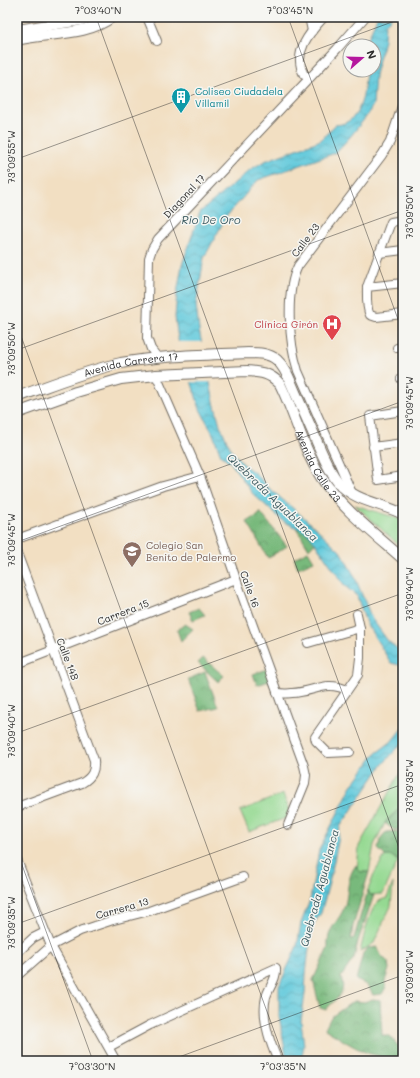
<svg xmlns="http://www.w3.org/2000/svg" width="420" height="1078" viewBox="0 0 420 1078" font-family="Mali,sans-serif">
<defs>
<pattern id="forest-crowns" width="20" height="18" patternUnits="userSpaceOnUse"><rect width="20" height="18" fill="#78b97c"/><path d="M2 6a3 3 0 1 1 6 0M12 15a3 3 0 1 1 6 0" fill="none" stroke="#639766"/></pattern>
<pattern id="water-waves" width="16" height="10" patternUnits="userSpaceOnUse"><rect width="16" height="10" fill="#60c9db"/><path d="M0 5q4-4 8 0t8 0" fill="none" stroke="#4fa3b2"/></pattern>
</defs>
<rect width="100%" height="100%" fill="#f6f6f2"/>
<filter id="ink" filterUnits="userSpaceOnUse"><feTurbulence type="fractalNoise" baseFrequency=".025" numOctaves="2"/><feDisplacementMap in="SourceGraphic" scale="8" xChannelSelector="R" yChannelSelector="G"/><feConvolveMatrix kernelMatrix="1 2 1 2 8 2 1 2 1" color-interpolation-filters="sRGB"/></filter>
<filter id="wash" filterUnits="userSpaceOnUse"><feTurbulence type="fractalNoise" baseFrequency=".012" numOctaves="4" result="noise"/><feDisplacementMap in="SourceGraphic" scale="16" xChannelSelector="R" yChannelSelector="G"/><feGaussianBlur stdDeviation="0.9" result="paint"/><feColorMatrix in="noise" values="0 0 0 0 0 0 0 0 0 0 0 0 0 0 0 0 0 1.4 0 .05"/><feComposite in="paint" operator="in"/></filter>
<g filter="url(#wash)">
<rect width="100%" height="100%" fill="#f2dfc2"/>
<g fill="#95d992" stroke="#60825e">
<path d="M355,505L397,518L403,522V549Z"/>
<path d="M400,773L403,775V805L386,821L374,845L369,872H361L357,869L359,846Z"/>
<path d="M283,794L291,816L249,832L240,811Z"/>
<path d="M385,856H392L398,861L383,894L370,895L368,890L375,872Z"/>
<path d="M393,883L391,906L381,927L374,943L360,952C363,940 369,910 378,902C380,900 384,899 387,898Z"/>
</g>
<g fill="url(#forest-crowns)" stroke="#527254">
<path d="M260,512L287,546L268,558L247,522L260,514Z"/>
<path d="M294,524L320,537L309,549Z"/>
<path d="M308,551L314,561L298,568L294,558Z"/>
<path d="M199,608L205,615L193,620L189,612Z"/>
<path d="M185,624L193,629L181,641L177,630Z"/>
<path d="M203,658L224,676L218,682L198,663Z"/>
<path d="M268,669L272,680L257,685L253,674Z"/>
<path d="M205,672L218,707L200,711L188,679Z"/>
<path d="M403,805V828L394,830L385,823Z"/>
<path d="M403,831V854L398,861L392,856H385L378,849L380,839L386,832Z"/>
<path d="M356,865L357,866V869L361,872H369L353,926L351,939L354,938L368,890L370,895H374L358,941L354,958L341,977C347,995 336,997 326,1010L320,1008L313,980L328,948C326,927 340,922 345,905C349,890 346,879 356,865Z"/>
<path d="M377,947L381,955L388,962L389,969L385,981L386,987L382,994L373,995L367,985L356,980L363,953L368,948Z"/>
<path d="M373,999L380,1000L382,1035L390,1036L403,1052V1061H388C381,1054 373,1056 365,1052C351,1046 338,1037 325,1029L331,1017L354,1001L364,1002Z"/>
</g>
<g fill="url(#water-waves)" stroke="#467a83">
<path d="M377,17H392L385,24L384,40L375,75L373,105L366,117L350,137L335,153L258,180L226,217L204,258L196,305L199,330L214,402L220,425L231,450L245,466L256,474L270,489L315,527L340,551L354,575L372,619L388,641L403,653V666L391,663L366,623L357,596L345,586L309,534L283,521L252,493L231,463L221,455L213,434L200,409L178,340L175,317L177,293L182,265L200,212L251,169L265,161L321,140L335,125C363,124 364,91 366,70H374V46H367V41Z"/>
<path d="M403,727V742L383,764L340,827L338,842L330,879L321,913L313,925L309,948L306,974L305,994L301,1021L304,1045L301,1061H287L279,1016V986L297,946L301,923L310,900L319,850L351,787L375,754L391,742Z"/>
</g>
<path fill="#f2dfc2" d="M176,342H203L211,382H190Z"/>
</g>
<g filter="url(#ink)">
<g fill="none" stroke-linecap="round" stroke-linejoin="round">
<g stroke="#716a60" stroke-width="10">
<g id="minor">
<path d="M147,17L157,41"/>
<path d="M309,17L312,31"/>
<path d="M310,77L304,75C292,53 309,33 324,17"/>
<path d="M379,253L403,250"/>
<path d="M403,283L367,287C367,296 366,308 370,315L376,317L403,314"/>
<path d="M367,287L391,222L403,220"/>
<path d="M397,348L403,347"/>
<path d="M158,358L151,349L147,338L149,258L152,249L158,239L337,49L365,17"/>
<path d="M156,375L200,476L236,579L304,766L306,775L305,783L288,825"/>
<path d="M401,379L403,378"/>
<path d="M403,411L370,416L378,480L403,476"/>
<path d="M373,447L403,443"/>
<path d="M352,493L298,371C289,343 285,292 298,266L382,155L390,142L403,103"/>
<path d="M17,539L163,486L200,476"/>
<path d="M17,553L94,760C95,771 92,777 82,783L17,807"/>
<path d="M308,643L360,628"/>
<path d="M17,664L236,579"/>
<path d="M277,693C282,693 287,694 292,693C315,692 325,680 347,690"/>
<path d="M350,752L328,753L316,741L315,737L358,675L360,658V628L357,614"/>
<path d="M17,860L51,946L116,1061"/>
<path d="M17,953L33,938L45,932"/>
<path d="M17,976L51,946L80,931L110,921L149,911L243,877"/>
<path d="M109,1047L150,1025L276,968C277,979 269,987 266,997C261,1017 270,1043 278,1061"/>
</g>
</g>
<g stroke="#716a60" stroke-width="12">
<g id="tertiary">
<path d="M17,30L81,20L90,17"/>
<path d="M17,40C48,32 85,37 112,17"/>
<path id="s1" d="M17,397C51,385 85,371 121,363C163,355 206,355 248,353C258,353 269,353 277,360C286,368 290,381 295,392C302,408 310,425 317,442C323,456 329,471 338,482C355,502 382,503 403,514"/>
<path id="s2" d="M17,413L76,392L121,379L156,375L247,371C261,372 270,373 280,384C295,414 303,449 321,477C340,507 376,535 403,559"/>
</g>
</g>
<use href="#minor" stroke="#fff" stroke-width="8"/>
<use href="#tertiary" stroke="#fff" stroke-width="10"/>
</g>
</g>
<path fill="none" stroke="#2b2b2b" stroke-width="1" stroke-opacity="0.45" d="M96,17L403,859M288,17L403,333M17,159L403,18M17,325L285,1061M17,350L403,210M17,542L403,401M17,733L403,593M17,851L93,1061M17,924L403,784M168,1061L403,975"/>
<defs>
<g id="building-pin" transform="scale(1)"><path d="M0 17L-7.5 6A9.5 9.5 0 1 1 7.5 6Z" fill="#0f9aa8" stroke="#f6f6f2"/><path d="M-4-6H4V6H1V3H-1V6H-4ZM-2.5-4.3h1.7v1.8h-1.7ZM.8-4.3h1.7v1.8H.8ZM-2.5-1h1.7V.8h-1.7ZM.8-1h1.7V.8H.8Z" fill="#fff"/></g>
<g id="hospital-pin" transform="scale(1)"><path d="M0 17L-7.5 6A9.5 9.5 0 1 1 7.5 6Z" fill="#e0444e" stroke="#f6f6f2"/><path d="M-5-5h3v3.5h4V-5h3V5h-3V1.5h-4V5h-3Z" fill="#fff"/></g>
<g id="school-pin" transform="scale(1)"><path d="M0 17L-7.5 6A9.5 9.5 0 1 1 7.5 6Z" fill="#8d6e63" stroke="#f6f6f2"/><path d="M0-5L7-2L0 1L-7-2ZM-4 1L0 2.5L4 1V4Q0 6-4 4Z" fill="#fff"/></g>
</defs>
<g fill-rule="evenodd">
<use href="#building-pin" x="181" y="97"/>
<use href="#hospital-pin" x="332" y="324"/>
<use href="#school-pin" x="132" y="551"/>
</g>
<g text-anchor="middle" dominant-baseline="central" stroke-width="3" stroke-linejoin="round" paint-order="stroke">
<g font-size="10" fill="#0d838f" stroke="#f6f6f2" text-anchor="start">
<text x="195" y="91">Coliseo Ciudadela<tspan x="195" dy="12">Villamil</tspan></text>
</g>
<g font-size="10" fill="#2b2b2b" stroke="#f6f6f2">
<text transform="translate(184 196) rotate(-47)">Diagonal 17</text>
<text transform="translate(305 240) rotate(-53)">Calle 23</text>
<text stroke="none"><textPath href="#s1" startOffset="119">Avenida Carrera 17</textPath></text>
<text stroke="none"><textPath href="#s2" startOffset="363">Avenida Calle 23</textPath></text>
<text transform="translate(250 589) rotate(70)">Calle 16</text>
<text transform="translate(123 612) rotate(-21)">Carrera 15</text>
<text transform="translate(68 659) rotate(69)">Calle 14B</text>
<text transform="translate(122 908) rotate(-16)">Carrera 13</text>
</g>
<g font-size="10" fill="#be3a42" stroke="#f6f6f2" text-anchor="end">
<text x="318" y="324">Clínica Girón</text>
</g>
<g font-size="10" fill="#785e54" stroke="#f6f6f2" text-anchor="start">
<text x="146" y="545">Colegio San<tspan x="146" dy="12">Benito de Palermo</tspan></text>
</g>
<g font-size="11" font-style="italic" fill="#3b5a60" stroke="#f6f6f2">
<text x="211" y="219">Rio De Oro</text>
<text transform="translate(273 497) rotate(44)">Quebrada Aguablanca</text>
<text transform="translate(319 888) rotate(-75)">Quebrada Aguablanca</text>
</g>
</g>
<rect width="420" height="1078" fill="none" stroke="#f6f6f2" stroke-width="44"/>
<g transform="translate(362 58) rotate(70)"><circle r="19" fill="#f6f6f2" stroke="#a5a5a2"/>
<path d="M0-3L7 15L0 10L-7 15Z" fill="#b5179e"/>
<text y="-6" font-size="11" font-weight="bold" text-anchor="middle" fill="#2b2b2b">N</text>
</g>
<rect x="22" y="22" width="376" height="1034" fill="none" stroke="#2b2b2b" stroke-width="1.5"/>
<g font-size="10" text-anchor="middle" fill="#2b2b2b">
<text x="98" y="14">7°03'40"N</text>
<text x="290" y="14">7°03'45"N</text>
<text transform="translate(11 157) rotate(-90)" y="4">73°09'55"W</text>
<text transform="translate(409 212) rotate(-90)" y="4">73°09'50"W</text>
<text transform="translate(11 349) rotate(-90)" y="4">73°09'50"W</text>
<text transform="translate(409 403) rotate(-90)" y="4">73°09'45"W</text>
<text transform="translate(11 540) rotate(-90)" y="4">73°09'45"W</text>
<text transform="translate(409 594) rotate(-90)" y="4">73°09'40"W</text>
<text transform="translate(11 731) rotate(-90)" y="4">73°09'40"W</text>
<text transform="translate(409 786) rotate(-90)" y="4">73°09'35"W</text>
<text transform="translate(11 923) rotate(-90)" y="4">73°09'35"W</text>
<text transform="translate(409 977) rotate(-90)" y="4">73°09'30"W</text>
<text x="92" y="1070">7°03'30"N</text>
<text x="283" y="1070">7°03'35"N</text>
</g>
</svg>
